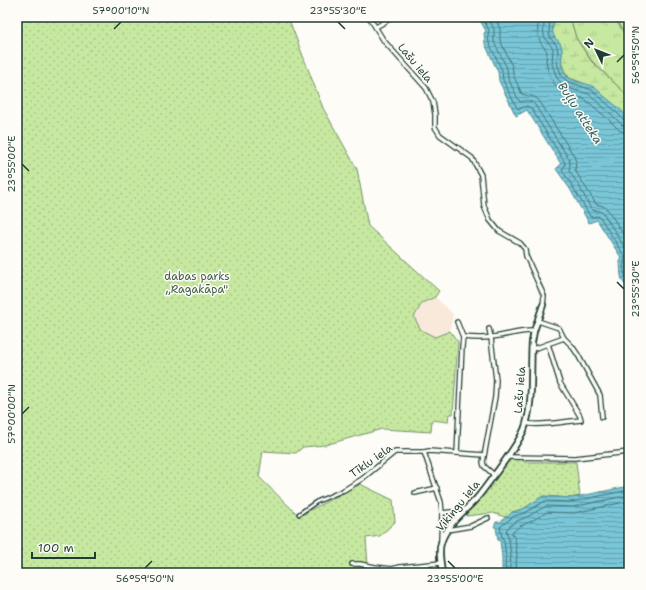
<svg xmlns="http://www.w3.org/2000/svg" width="646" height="590" viewBox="0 0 646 590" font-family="'Shantell Sans',sans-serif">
<defs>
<pattern id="grass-tufts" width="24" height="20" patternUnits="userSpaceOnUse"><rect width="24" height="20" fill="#c7e8a0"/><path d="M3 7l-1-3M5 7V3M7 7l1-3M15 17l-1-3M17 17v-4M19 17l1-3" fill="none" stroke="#aac88a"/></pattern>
<pattern id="wetland-marsh" width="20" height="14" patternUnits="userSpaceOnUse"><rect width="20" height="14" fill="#c7e8a0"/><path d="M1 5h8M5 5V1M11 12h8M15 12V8" fill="none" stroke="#aac88a"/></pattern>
<pattern id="park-dots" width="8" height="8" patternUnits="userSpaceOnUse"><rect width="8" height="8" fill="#c7e8a0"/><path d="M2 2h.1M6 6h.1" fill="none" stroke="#aac88a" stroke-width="1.8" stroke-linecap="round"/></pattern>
<pattern id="water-rules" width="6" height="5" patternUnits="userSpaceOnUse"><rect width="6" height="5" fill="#79c6d8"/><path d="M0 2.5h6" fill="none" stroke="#63a2b0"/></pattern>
</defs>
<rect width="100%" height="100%" fill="#fdfcf7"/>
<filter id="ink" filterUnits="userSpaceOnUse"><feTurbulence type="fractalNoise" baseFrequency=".025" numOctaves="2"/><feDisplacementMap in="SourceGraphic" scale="8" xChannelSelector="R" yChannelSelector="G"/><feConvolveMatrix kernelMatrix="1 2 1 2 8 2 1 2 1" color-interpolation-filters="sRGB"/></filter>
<g filter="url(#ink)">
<path fill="#f8e9db" d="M435,297L453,314L450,331L435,337L421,330L414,317L422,303Z"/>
<path fill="url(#grass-tufts)" stroke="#73926a" d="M570,17H614L629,41V100L623,91L592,61L576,38Z"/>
<g fill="url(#wetland-marsh)" stroke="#73926a">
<path d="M554,17H570L576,38L591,61L623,91L629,100V121L625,114L618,108L583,83L570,78L566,74L561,62L562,53L560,43L554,37L552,33Z"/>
<path d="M614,17H629V41Z"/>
</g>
<g fill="url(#park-dots)" stroke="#73926a">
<path d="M17,17H288L323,108L357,169L368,226L439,291L435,297L422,303L414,317L421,330L435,337L450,331L458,342L453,414H449L448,422L432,420L431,432L382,429L325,445L303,447L296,453L263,451L259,477L299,516L360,484L393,500L395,522L380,536L366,538L368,566L352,570L349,573H17Z"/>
<path d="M509,459H523L524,462H576L580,496L571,498L543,496L523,509L512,512L507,517H505L493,513L466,516L468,511L482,497Z"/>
</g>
<g fill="url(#water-rules)" stroke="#558f96">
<path d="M478,17H554C553,24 551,32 555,38C557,40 560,42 561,45C565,55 557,63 566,75C572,83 586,82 594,87C597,89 600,92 603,95C612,103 624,110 629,121V289C619,280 621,274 620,261L622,259L597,220L589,223L570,189L556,169L561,164L527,110L516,116L499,81L498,72L485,44L484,33L486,31Z"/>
<path d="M629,486V560L625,573H505L502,570V557L500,541L498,540L496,527H494L496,522H501L505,517H507L512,512L523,509L543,496L571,498Z"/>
</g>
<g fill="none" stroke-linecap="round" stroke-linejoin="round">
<g stroke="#437476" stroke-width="1">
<path d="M482,17L489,30L488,35L489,43L502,70L503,80L517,108L519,109L527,106L531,108L564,161L565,165L562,170L573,187L590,216L592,217L597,216L600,217L625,257C625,259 624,261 624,264C623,270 625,278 629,283"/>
<path d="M488,17L494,29V42L507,68L508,78L519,101L521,102C526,100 531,100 535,105L569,159L570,164L569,171L578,184L592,210L600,211L604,214L629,254"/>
<path d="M495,17L500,29V40L512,66L514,77L522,94C530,97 534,94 540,102L574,156L576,162L575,170L596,204L603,206L608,210L629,243"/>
<path d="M539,17C537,32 536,39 547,51L546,61L548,71L553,82L557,87L568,94L586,100L608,119L619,130L624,132L629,133"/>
<path d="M545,17C543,33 541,35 553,48L552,64L557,78L562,83L571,89L589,94L612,115L622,125L629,127"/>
<path d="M550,17L549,34L551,39L557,46L558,53L557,63L562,77L569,82L592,90L615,111L625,121L629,122"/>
<path d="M507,573L505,567L506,556L504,541L502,537L500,527L514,516L525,513L545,501L571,502L629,490"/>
<path d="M512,573L510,566L511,556L509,540L506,530L510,526L517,521L527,517L546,506L573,507L629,495"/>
<path d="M518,573L516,564L517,555L515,539L512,533L520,526L530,522L547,512L574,513L629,501"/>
</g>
<g stroke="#1f3d34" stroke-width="5.5">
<path id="pedestrian" d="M299,514L316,502L344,490"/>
</g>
<g stroke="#1f3d34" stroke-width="6">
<g id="minor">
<path d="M369,17L384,41L426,88L433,102L435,114V127L440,135L472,158L481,175L484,206L490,220L499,231L520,243L525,249L526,256L544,296L543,305"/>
<path d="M376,27L393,17"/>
<path d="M538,321L559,328L564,338L572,346L578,355L600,395L602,417"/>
<path d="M457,322L463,337"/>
<path d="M489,329L491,338L496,380L495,397L483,462L484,466L494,475"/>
<path d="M532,349L539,347L564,338"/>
<path d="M526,423C537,427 568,421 581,420L580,416L560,383L548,344"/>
<path d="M424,452L441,502L442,513L441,540"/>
<path d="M457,453L462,347L463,337C473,338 483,339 492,337C505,336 521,330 534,331"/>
<path d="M507,457L575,458L629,452"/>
<path d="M344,490L362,479L395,452H424L429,451L484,455"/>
<path d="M415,493L437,488"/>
<path d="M442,513L451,512L460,514"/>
<path d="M447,530L471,526L488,518"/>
<path d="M352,564H360L375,567L392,569L400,567L441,563"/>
</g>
</g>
<g stroke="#1f3d34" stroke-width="8">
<path id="tertiary" d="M442,573C441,563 438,552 441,543C446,525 465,511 477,498C485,488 493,477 501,466C509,455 518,443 524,430C534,405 530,369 532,342L534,331L543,305"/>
</g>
<use href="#pedestrian" stroke="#fdfcf7" stroke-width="2.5"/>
<use href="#minor" stroke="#fdfcf7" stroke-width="3.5"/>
<use href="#tertiary" stroke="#fdfcf7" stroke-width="4.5"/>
</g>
</g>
<path fill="none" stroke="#1f3d34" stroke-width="1.5" d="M338,22L345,29M114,29L121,22M617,62L624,55M22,164L29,171M617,282L624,289M22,414L29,407M448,561L455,568M145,568L152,561"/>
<g text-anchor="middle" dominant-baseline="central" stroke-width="3" stroke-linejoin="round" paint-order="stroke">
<g font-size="11" fill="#1f3d34" stroke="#fdfcf7">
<text transform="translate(415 63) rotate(50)">Lašu iela</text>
<text transform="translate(520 390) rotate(-86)">Lašu iela</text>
<text transform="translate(371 461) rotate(-35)">Tīklu iela</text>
<text transform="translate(458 506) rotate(-51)">Vikingu iela</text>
</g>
<g font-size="11" fill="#415f4a" stroke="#fdfcf7">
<text x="197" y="276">dabas parks<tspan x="197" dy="13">„Ragakāpa"</tspan></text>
</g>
<g font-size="12" font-style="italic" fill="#365f5d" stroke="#fdfcf7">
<text transform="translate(580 113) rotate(57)">Buļļu atteka</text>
</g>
</g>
<rect width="646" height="590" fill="none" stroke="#fdfcf7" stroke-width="44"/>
<g transform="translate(596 50) rotate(313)" stroke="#fdfcf7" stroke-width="3" paint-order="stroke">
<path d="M0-3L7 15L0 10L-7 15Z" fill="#1f3d34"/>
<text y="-6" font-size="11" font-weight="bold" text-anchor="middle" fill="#1f3d34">N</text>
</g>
<path d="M32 552v6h63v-6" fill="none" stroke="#1f3d34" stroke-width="2"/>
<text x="38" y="552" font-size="12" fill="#1f3d34" stroke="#fdfcf7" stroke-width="3" paint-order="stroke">100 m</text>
<rect x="22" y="22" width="602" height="546" fill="none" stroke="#1f3d34" stroke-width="1.5"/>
<g font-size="10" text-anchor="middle" fill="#1f3d34">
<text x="121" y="14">57°00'10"N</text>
<text x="338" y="14">23°55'30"E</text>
<text transform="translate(635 55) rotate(-90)" y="4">56°59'50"N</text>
<text transform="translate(11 164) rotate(-90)" y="4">23°55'00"E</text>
<text transform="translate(635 289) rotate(-90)" y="4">23°55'30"E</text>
<text transform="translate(11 414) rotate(-90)" y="4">57°00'00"N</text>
<text x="145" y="582">56°59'50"N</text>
<text x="455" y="582">23°55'00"E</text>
</g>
</svg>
